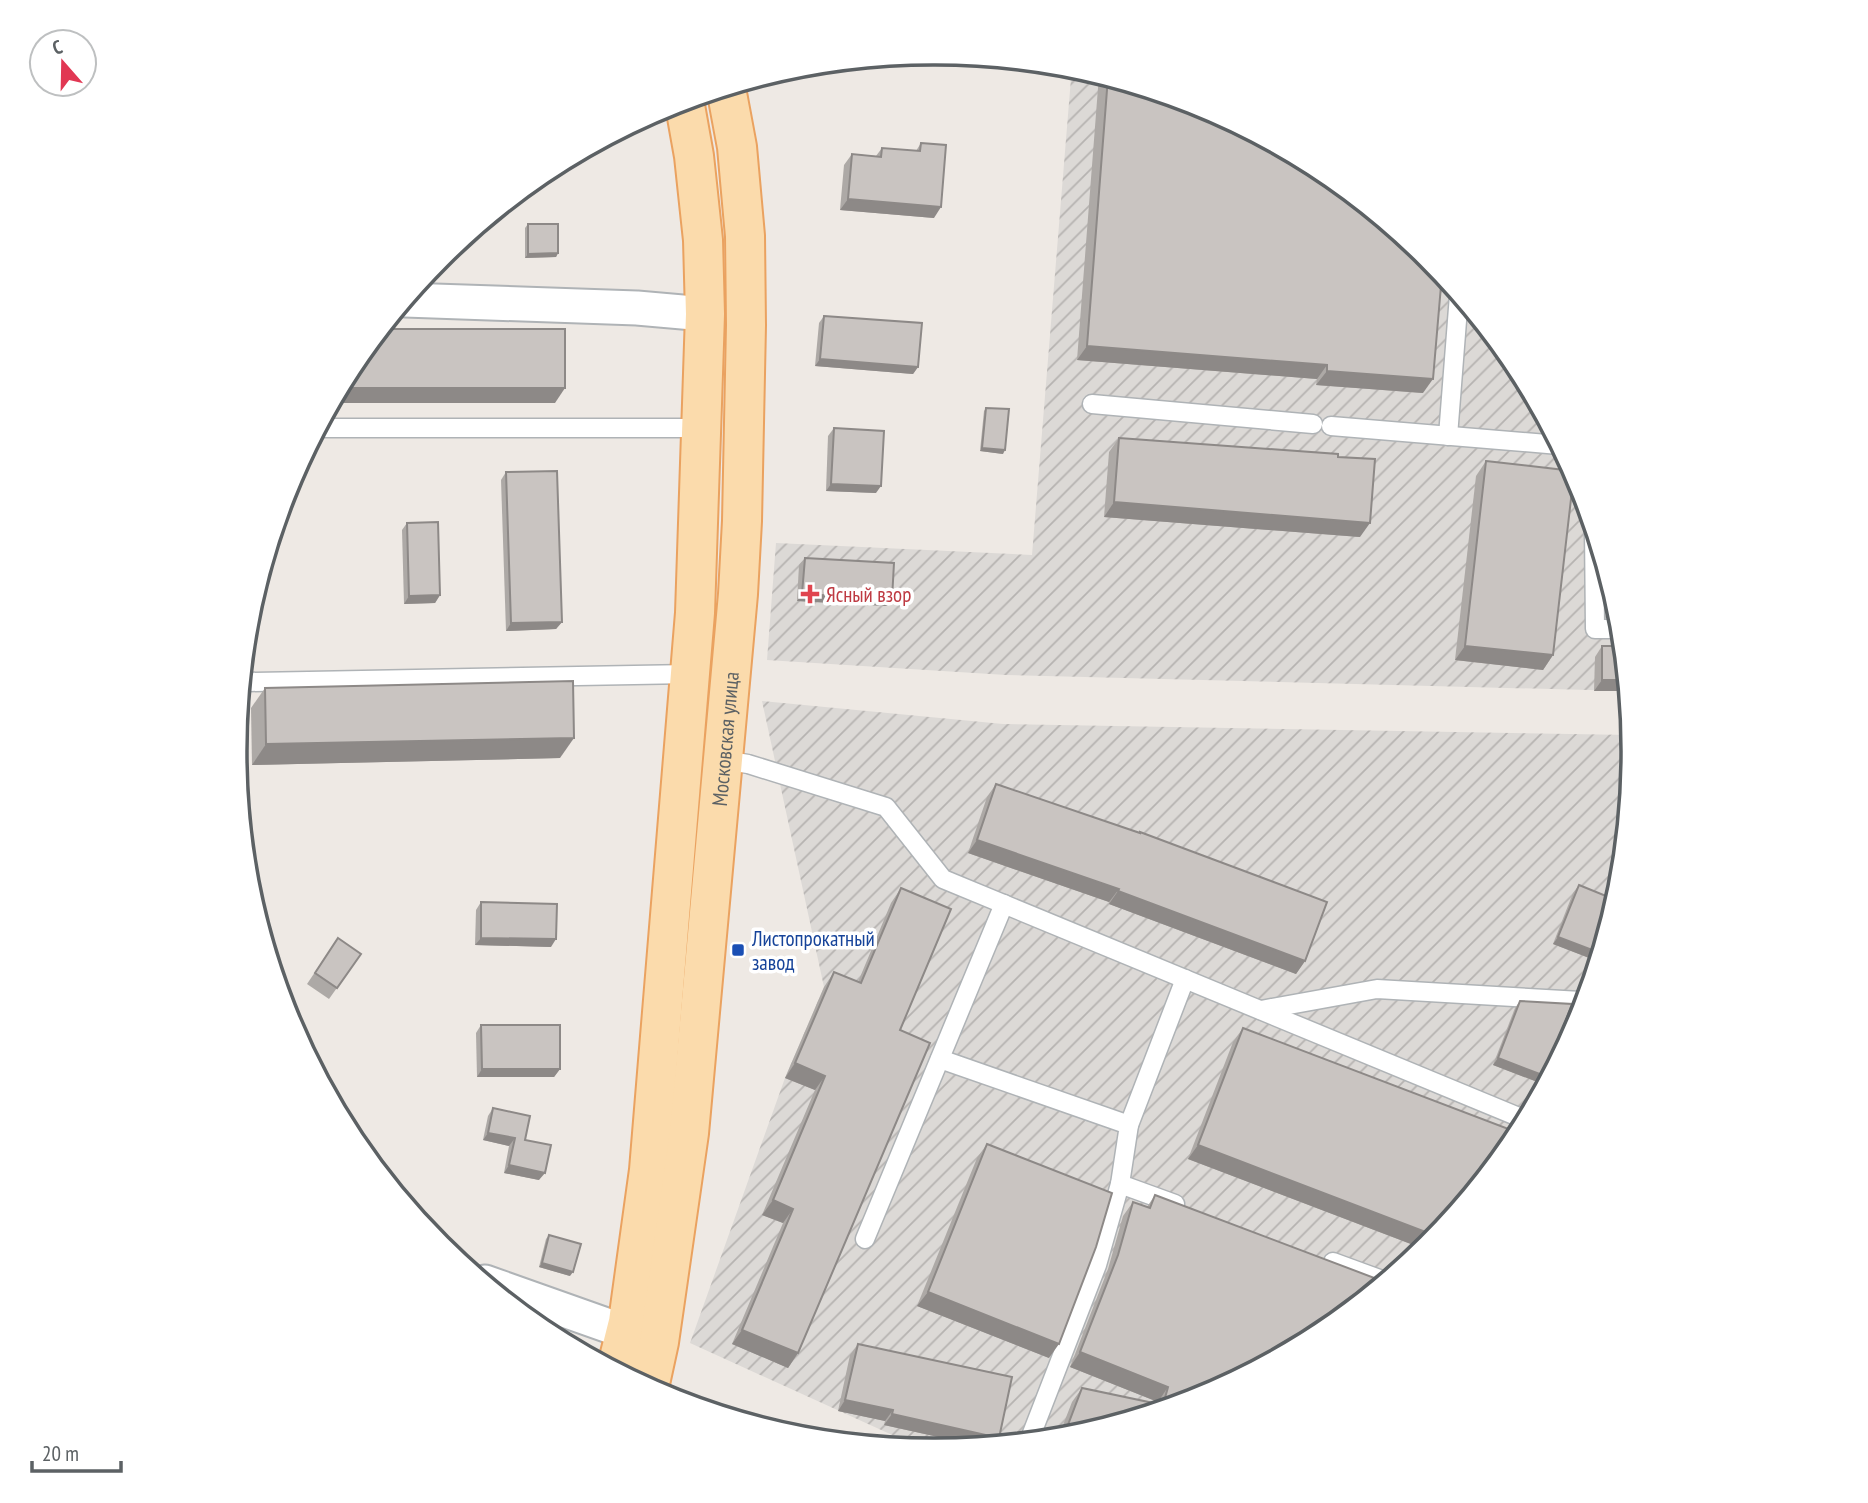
<svg xmlns="http://www.w3.org/2000/svg" width="1868" height="1503" viewBox="0 0 1868 1503" font-family="'PT Sans Narrow',sans-serif">
<defs>
<pattern id="industrial-furrows" width="10" height="10" patternUnits="userSpaceOnUse" patternTransform="scale(1.75)"><rect width="10" height="10" fill="#dcd9d6"/><path d="M-1 1l2-2M0 10L10 0M9 11l2-2" fill="none" stroke="#b6b3b1"/></pattern>
</defs>
<rect width="100%" height="100%" fill="#eee9e4"/>
<g fill="url(#industrial-furrows)">
<path d="M1072,66L1202,106L1323,171L1429,258L1515,363L1580,484L1620,616L1627,691L1006,675L767,660L776,543L1032,555Z"/>
<path d="M762,701L1003,724L1631,735L1633,752L1619,888L1580,1019L1515,1140L1428,1246L1322,1333L1201,1397L1070,1437L934,1450L923,1449L690,1343L785,1078L824,987Z"/>
</g>
<g fill="none" stroke-linecap="round" stroke-linejoin="round">
<g stroke="#afb3b6" stroke-width="21">
<g id="service">
<path d="M1092,404L1313,424"/>
<path d="M1331,426L1559,445"/>
<path d="M319,428H701"/>
<path d="M1448,436L1459,295"/>
<path d="M1594,530L1595,629H1621"/>
<path d="M249,682L690,674"/>
<path d="M723,760L748,764L886,807L943,879L1526,1120"/>
<path d="M1261,1010L1377,989L1581,1001L1586,1000"/>
<path d="M940,1059L1129,1125L1120,1184L1175,1204"/>
<path d="M1129,1125L1185,979"/>
<path d="M865,1239L1004,904"/>
<path d="M1333,1262L1385,1281"/>
<path d="M1029,1441L1097,1265L1120,1184"/>
</g>
</g>
<g stroke="#afb3b6" stroke-width="37">
<g id="minor">
<path d="M405,300L637,308L705,314"/>
<path d="M485,1282L626,1332"/>
</g>
</g>
<g stroke="#eaa260" stroke-width="42">
<g id="primary">
<path d="M616,1370L628,1322L649,1170L695,613L705,314L703,240L694,156L684,100"/>
<path id="s1" d="M649,1388L659,1342L689,1133L738,594L742,521L746,325L745,236L737,147L726,88"/>
</g>
</g>
<use href="#service" stroke="#fff" stroke-width="18"/>
<use href="#minor" stroke="#fff" stroke-width="33"/>
<use href="#primary" stroke="#fbdbac" stroke-width="38"/>
</g>
<g fill="#ada9a6">
<path d="M1099,75L1202,106L1423,393L1316,385L1317,379L1077,360Z"/>
<path d="M921,143L934,218L840,210L844,165L852,154L876,156L882,148L916,151Z"/>
<path d="M528,224L558,253L556,257L525,258V228Z"/>
<path d="M824,316L918,367L913,374L815,366L819,323Z"/>
<path d="M986,408L1003,454L980,451L984,411Z"/>
<path d="M834,428L876,493L826,491L828,436Z"/>
<path d="M1119,438L1338,457L1360,537L1104,517L1109,452Z"/>
<path d="M1486,461L1553,655L1543,670L1455,660L1476,476Z"/>
<path d="M506,472L562,622L556,629L506,631L501,480Z"/>
<path d="M407,523L440,595L435,603L404,604L402,530Z"/>
<path d="M805,558L887,606L797,601L799,565Z"/>
<path d="M1602,646L1627,691H1594L1595,657Z"/>
<path d="M265,688L560,758L252,765L251,708Z"/>
<path d="M996,784L1305,961L1296,974L1109,904V902L968,853L987,797Z"/>
<path d="M1579,885L1616,900L1597,961L1553,944L1573,893Z"/>
<path d="M901,888L900,1030L798,1353L788,1368L732,1344L783,1223L762,1215L815,1090L785,1078L824,987L834,972L858,982L891,903Z"/>
<path d="M481,902L551,947L475,945L476,910Z"/>
<path d="M338,938L361,954L329,999L307,984Z"/>
<path d="M1520,1001L1540,1083L1493,1065L1515,1008Z"/>
<path d="M481,1025L560,1069L554,1077H477L476,1033Z"/>
<path d="M1243,1028L1428,1246L1424,1249L1188,1159L1233,1042Z"/>
<path d="M493,1108L525,1140L539,1180L504,1173L509,1146L483,1140L488,1116Z"/>
<path d="M987,1144L1049,1358L917,1306L977,1158Z"/>
<path d="M1155,1195L1201,1397L1070,1437L1058,1438L1072,1402L1082,1388L1158,1404V1402L1070,1367L1108,1269L1123,1216L1133,1202L1147,1207Z"/>
<path d="M549,1235L570,1276L539,1267L546,1239Z"/>
<path d="M858,1344L995,1445L979,1446L884,1425L885,1421L838,1411L850,1355Z"/>
</g>
<g fill="#8d8987">
<path d="M883,58L904,59L899,66L848,64L850,61Z"/>
<path d="M848,199L941,207L934,218L840,210Z"/>
<path d="M558,253L556,257L525,258L528,254Z"/>
<path d="M1087,346L1327,365L1317,379L1077,360Z"/>
<path d="M820,359L918,367L913,374L815,366Z"/>
<path d="M1327,371L1433,379L1423,393L1316,385Z"/>
<path d="M339,388H565L555,403H332Z"/>
<path d="M982,448L1005,450L1003,454L980,451Z"/>
<path d="M831,484L881,486L876,493L826,491Z"/>
<path d="M1114,502L1370,523L1360,537L1104,517Z"/>
<path d="M802,594L892,599L887,606L797,601Z"/>
<path d="M440,595L435,603L404,604L409,596Z"/>
<path d="M562,622L556,629L506,631L511,623Z"/>
<path d="M1465,646L1553,655L1543,670L1455,660Z"/>
<path d="M1602,680H1626L1627,691H1594Z"/>
<path d="M574,738L560,758L252,765L266,744Z"/>
<path d="M977,840L1119,889L1109,902L968,853Z"/>
<path d="M1118,891L1305,961L1296,974L1109,904Z"/>
<path d="M1558,937L1600,953L1597,961L1553,944Z"/>
<path d="M481,938L556,939L551,947L475,945Z"/>
<path d="M1498,1058L1545,1076L1540,1083L1493,1065Z"/>
<path d="M795,1063L825,1076L815,1090L785,1078Z"/>
<path d="M482,1069H560L554,1077H477Z"/>
<path d="M488,1133L515,1138L509,1146L483,1140Z"/>
<path d="M1198,1145L1436,1236L1424,1249L1188,1159Z"/>
<path d="M509,1165L545,1173L539,1180L504,1173Z"/>
<path d="M773,1200L793,1209L783,1223L762,1215Z"/>
<path d="M542,1263L573,1272L570,1276L539,1267Z"/>
<path d="M928,1292L1059,1344L1049,1358L917,1306Z"/>
<path d="M742,1330L798,1353L788,1368L732,1344Z"/>
<path d="M1080,1352L1168,1387L1158,1402L1070,1367Z"/>
<path d="M845,1400L893,1410L885,1421L838,1411Z"/>
<path d="M892,1414L999,1438L995,1445L979,1446L884,1425Z"/>
</g>
<g fill="#c9c4c1" stroke="#8d8987" stroke-width="2">
<path d="M905,55L904,59L883,58Z"/>
<path d="M1108,77L1202,106L1323,171L1429,258L1442,274L1433,379L1327,371V365L1087,346Z"/>
<path d="M921,143L946,145L941,207L848,199L852,154L881,157L882,148L920,151Z"/>
<path d="M528,224H558V253L528,254Z"/>
<path d="M824,316L922,323L918,367L820,359Z"/>
<path d="M381,329H565V388H339L353,363Z"/>
<path d="M986,408L1009,409L1005,450L982,448Z"/>
<path d="M834,428L884,431L881,486L831,484Z"/>
<path d="M1119,438L1338,454V457L1375,459L1370,523L1114,502Z"/>
<path d="M1486,461L1573,471L1574,473L1553,655L1465,646Z"/>
<path d="M557,471L562,622L511,623L506,472Z"/>
<path d="M438,522L440,595L409,596L407,523Z"/>
<path d="M805,558L894,563L892,599L802,594Z"/>
<path d="M1602,646H1623L1626,680H1602Z"/>
<path d="M573,681L574,738L266,744L265,688Z"/>
<path d="M996,784L1140,833V832L1327,902L1305,961L1118,891L1119,889L977,840Z"/>
<path d="M1579,885L1616,900L1600,953L1558,937Z"/>
<path d="M901,888L951,909L900,1030L930,1043L798,1353L742,1330L793,1209L773,1200L825,1076L795,1063L834,972L861,983Z"/>
<path d="M481,902L557,904L556,939L481,938Z"/>
<path d="M338,938L361,954L337,988L315,973Z"/>
<path d="M1520,1001L1572,1004L1545,1076L1498,1058Z"/>
<path d="M481,1025H560V1069H482Z"/>
<path d="M1243,1028L1519,1133L1515,1140L1436,1236L1198,1145Z"/>
<path d="M493,1108L530,1116L525,1140L551,1145L545,1173L509,1165L515,1138L488,1133Z"/>
<path d="M987,1144L1112,1193L1096,1247L1059,1344L928,1292Z"/>
<path d="M1155,1195L1385,1282L1322,1333L1201,1397L1070,1437L1063,1438L1082,1388L1163,1405L1168,1387L1080,1352L1118,1255L1133,1202L1150,1208Z"/>
<path d="M549,1235L581,1244L573,1272L542,1263Z"/>
<path d="M858,1344L1012,1377L999,1438L892,1414L893,1410L845,1400Z"/>
</g>
<path fill="#e0444e" stroke="#fff" stroke-width="2.5" d="M806.5 583.5h7v7h7v7h-7v7h-7v-7h-7v-7h7z"/>
<rect fill="#1a4fb4" stroke="#fff" stroke-width="2.5" x="731" y="943" width="14" height="14" rx="3.5"/>
<g text-anchor="middle" dominant-baseline="central" stroke-width="7" stroke-linejoin="round" paint-order="stroke">
<g font-size="21" fill="#be3a42" stroke="#fff" text-anchor="start">
<text x="826" y="594">Ясный взор</text>
</g>
<g font-size="21" fill="#5c6164" stroke="#fff">
<text stroke="none"><textPath href="#s1" startOffset="654">Московская улица</textPath></text>
</g>
<g font-size="21" fill="#164399" stroke="#fff" text-anchor="start">
<text x="752" y="938">Листопрокатный<tspan x="752" dy="24">завод</tspan></text>
</g>
</g>
<path d="M0 0H1868V1503H0ZM933 65H935A686 686 0 0 1 1621 751V752A686 686 0 0 1 935 1438H933A686 686 0 0 1 247 752V751A686 686 0 0 1 933 65Z" fill="#fff" fill-rule="evenodd"/>
<path fill="none" stroke="#5c6164" stroke-width="3.5" d="M933 65H935A686 686 0 0 1 1621 751V752A686 686 0 0 1 935 1438H933A686 686 0 0 1 247 752V751A686 686 0 0 1 933 65Z"/>
<g transform="translate(63 63) rotate(340)"><circle r="33" fill="#ffffff" stroke="#bec0c1" stroke-width="2"/>
<path d="M0-5L12 26L0 18L-12 26Z" fill="#e13753"/>
<text y="-10" font-size="19" font-weight="bold" text-anchor="middle" fill="#5c6164">С</text>
</g>
<path d="M32 1461v10h89v-10" fill="none" stroke="#5c6164" stroke-width="3.5"/>
<text x="42" y="1461" font-size="21" fill="#5c6164" stroke="#ffffff" stroke-width="5" paint-order="stroke">20 m</text>
</svg>
